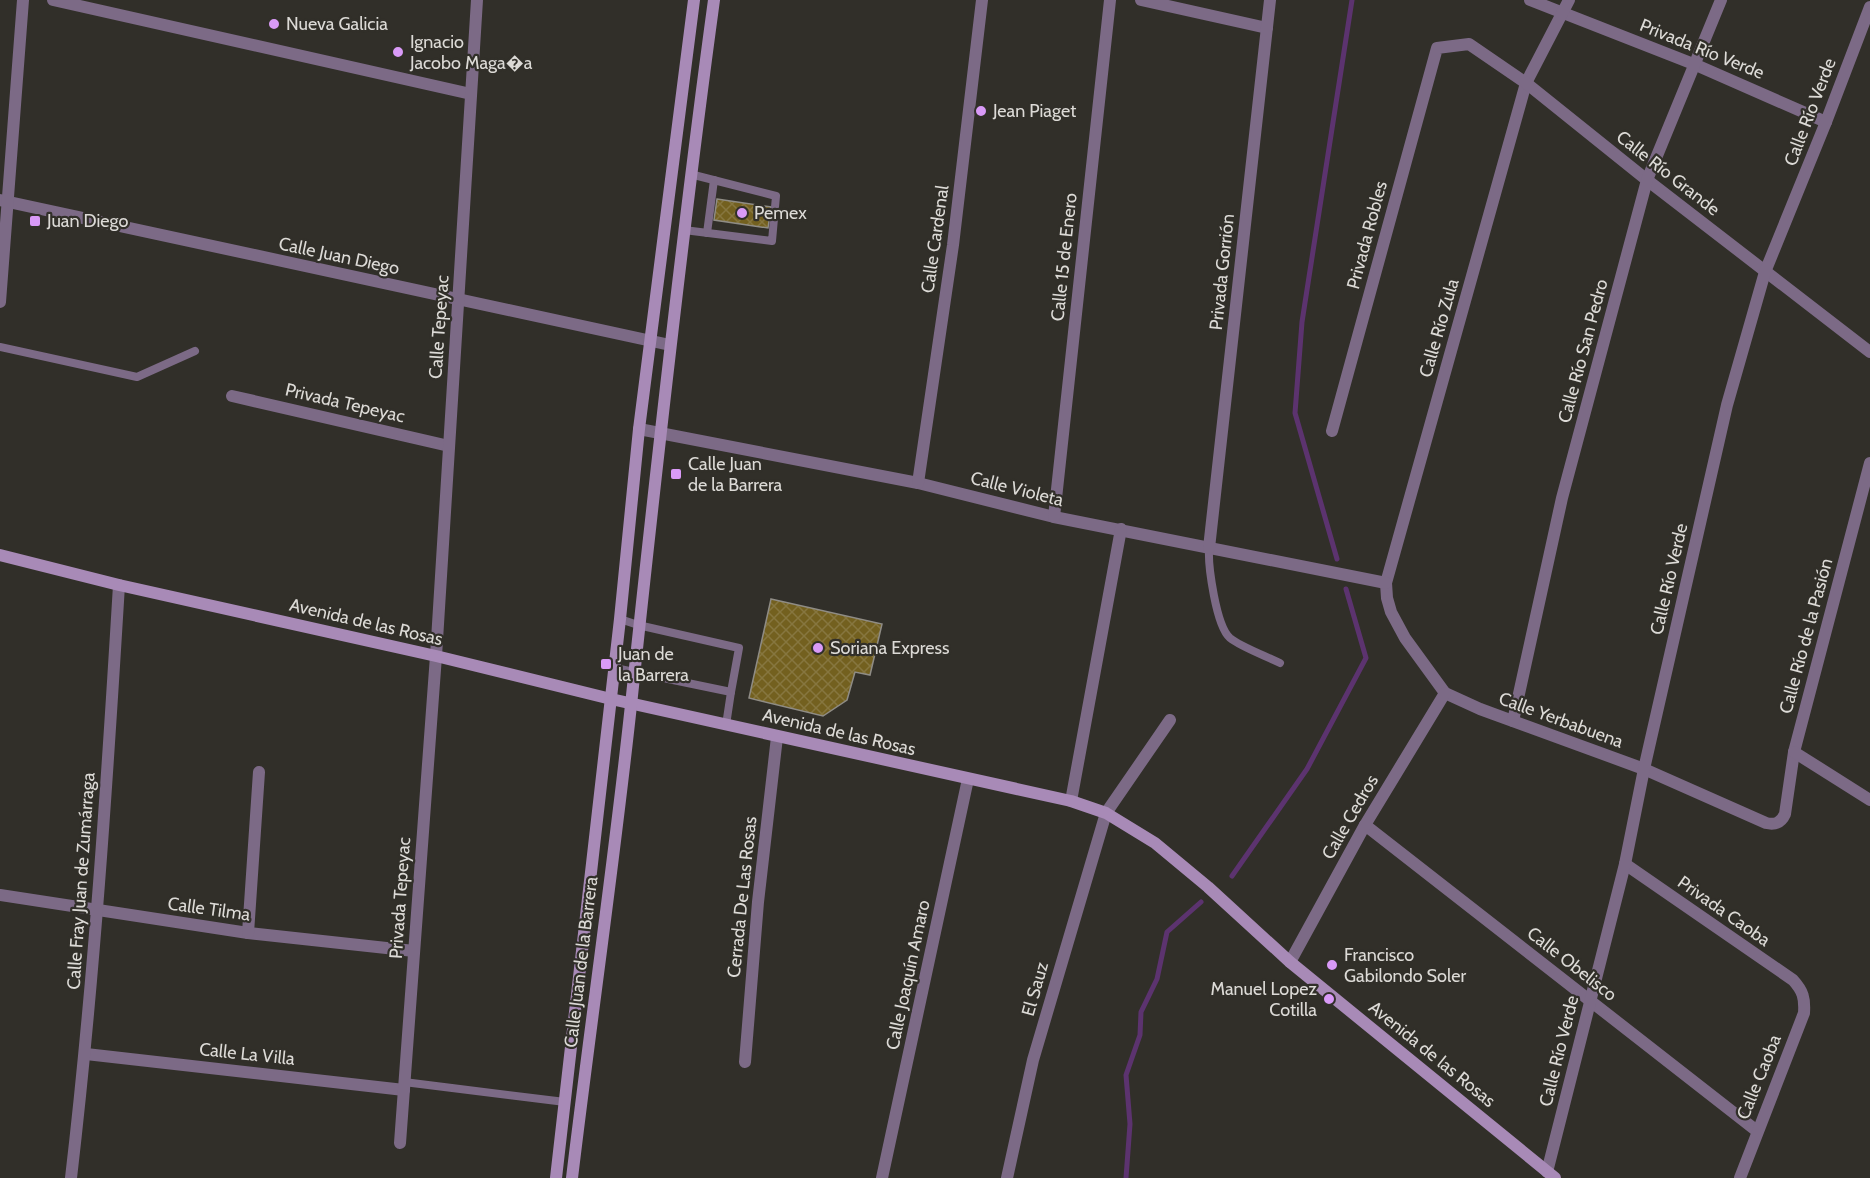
<svg xmlns="http://www.w3.org/2000/svg" width="1870" height="1178" viewBox="0 0 1870 1178" font-family="Cabin,sans-serif">
<defs>
<pattern id="building-cross-hatch" width="8" height="8" patternUnits="userSpaceOnUse" patternTransform="scale(1.5)"><rect width="8" height="8" fill="#73601f"/><path d="M0 0l8 8M0 8l8-8" fill="none" stroke="#86763f"/></pattern>
</defs>
<rect width="100%" height="100%" fill="#312f29"/>
<g fill="none" stroke-linecap="round" stroke-linejoin="round">
<g stroke="#5c336f" stroke-width="5">
<path d="M1337,559L1295,413L1302,322L1352,0"/>
<path d="M1232,876L1307,769L1366,658L1346,589"/>
<path d="M1126,1178L1130,1124L1126,1075L1140,1035L1141,1012L1157,979L1167,932L1201,902"/>
</g>
</g>
<g fill="url(#building-cross-hatch)" stroke="#8f8c85" stroke-width="1.5">
<path d="M717,199L771,207L768,228L714,220Z"/>
<path d="M771,599L882,624L870,675L855,672L847,700L823,716L749,698Z"/>
</g>
<g fill="none" stroke-linecap="round" stroke-linejoin="round">
<g stroke="#7c6a86" stroke-width="8">
<path d="M684,230L772,241L776,196L690,174"/>
<path d="M707,233L714,180"/>
<path d="M0,347L137,377L195,351"/>
<path d="M1209,548C1208,566 1216,626 1230,638C1241,647 1266,656 1280,663"/>
<path d="M620,619L638,625L739,648L731,692"/>
<path d="M615,668L731,692L726,725"/>
<path d="M404,1082L565,1102"/>
</g>
<g stroke="#7c6a86" stroke-width="12">
<path d="M53,0L471,94"/>
<path d="M1141,0L1267,28"/>
<path d="M1530,0L1696,65L1826,122"/>
<path d="M1569,0L1526,83L1386,583L1387,598L1391,612L1405,638L1445,693L1480,709L1644,769L1766,823C1775,825 1781,823 1785,814L1794,752L1870,463"/>
<path d="M0,200L670,345"/>
<path d="M0,302L23,0"/>
<path d="M232,396L449,446"/>
<path d="M639,429L918,483L1054,517L1386,583"/>
<path d="M1332,431L1437,48L1469,44L1526,83L1647,180L1870,352"/>
<path d="M918,483L953,245L982,0"/>
<path d="M1054,517L1110,0"/>
<path d="M1209,548L1270,0"/>
<path d="M1513,721L1562,498L1647,180L1721,0"/>
<path d="M1794,752L1870,800"/>
<path d="M1071,801L1121,529"/>
<path d="M1365,825L1757,1131"/>
<path d="M1625,864L1793,980C1803,991 1805,998 1804,1013L1740,1178"/>
<path d="M0,895L248,933L414,951"/>
<path d="M248,933L259,772"/>
<path d="M1290,962L1365,825L1445,693"/>
<path d="M86,1054L404,1090"/>
<path d="M745,1062L758,902L777,737"/>
<path d="M400,1143L436,656L477,0"/>
<path d="M1547,1172L1625,864L1644,769L1727,405L1765,272L1826,122L1870,7"/>
<path d="M71,1178C94,981 107,783 119,585"/>
<path d="M882,1178L968,779"/>
<path d="M1007,1178L1033,1060L1106,813L1170,720"/>
</g>
<g stroke="#a88ab7" stroke-width="12">
<path d="M0,555L119,585L436,656L611,699L1071,801L1106,813L1155,843L1208,887L1290,962L1555,1178"/>
<path d="M556,1178L620,619L639,429L694,0"/>
<path d="M572,1178C591,1020 614,863 631,705C656,469 682,234 714,0"/>
</g>
</g>
<g fill="#d99af7" stroke="#312f29" stroke-width="2">
<circle cx="274" cy="24" r="6"/>
<circle cx="398" cy="52" r="6"/>
<circle cx="981" cy="111" r="6"/>
<circle cx="742" cy="213" r="6"/>
<rect x="29" y="215" width="12" height="12" rx="3"/>
<rect x="670" y="468" width="12" height="12" rx="3"/>
<circle cx="818" cy="648" r="6"/>
<rect x="600" y="658" width="12" height="12" rx="3"/>
<circle cx="1332" cy="965" r="6"/>
<circle cx="1329" cy="999" r="6"/>
</g>
<g text-anchor="middle" dominant-baseline="central" stroke-width="4.5" stroke-linejoin="round" paint-order="stroke">
<g font-size="18" fill="#dcdad6" stroke="#312f29" text-anchor="start">
<text x="286" y="24">Nueva Galicia</text>
<text x="410" y="42">Ignacio<tspan x="410" dy="21">Jacobo Maga�a</tspan></text>
<text x="993" y="111">Jean Piaget</text>
<text x="754" y="213">Pemex</text>
<text x="47" y="221">Juan Diego</text>
<text x="688" y="464">Calle Juan<tspan x="688" dy="21">de la Barrera</tspan></text>
<text x="830" y="648">Soriana Express</text>
<text x="618" y="654">Juan de<tspan x="618" dy="21">la Barrera</tspan></text>
<text x="1344" y="955">Francisco<tspan x="1344" dy="21">Gabilondo Soler</tspan></text>
<text x="1317" y="989" text-anchor="end">Manuel Lopez<tspan x="1317" dy="21">Cotilla</tspan></text>
</g>
<g font-size="18" fill="#dcdad6" stroke="#312f29">
<text transform="translate(1702 49) rotate(22)">Privada Río Verde</text>
<text transform="translate(1810 112) rotate(-69)">Calle Río Verde</text>
<text transform="translate(1668 173) rotate(38)">Calle Río Grande</text>
<text transform="translate(1367 235) rotate(-75)">Privada Robles</text>
<text transform="translate(935 239) rotate(-82)">Calle Cardenal</text>
<text transform="translate(339 256) rotate(12)">Calle Juan Diego</text>
<text transform="translate(1064 257) rotate(-84)">Calle 15 de Enero</text>
<text transform="translate(1222 272) rotate(-84)">Privada Gorrión</text>
<text transform="translate(439 327) rotate(-86)">Calle Tepeyac</text>
<text transform="translate(1439 328) rotate(-74)">Calle Río Zula</text>
<text transform="translate(1583 351) rotate(-75)">Calle Río San Pedro</text>
<text transform="translate(345 403) rotate(13)">Privada Tepeyac</text>
<text transform="translate(1017 489) rotate(14)">Calle Violeta</text>
<text transform="translate(1669 579) rotate(-77)">Calle Río Verde</text>
<text transform="translate(366 622) rotate(13)">Avenida de las Rosas</text>
<text transform="translate(1806 636) rotate(-75)">Calle Río de la Pasión</text>
<text transform="translate(1561 720) rotate(20)">Calle Yerbabuena</text>
<text transform="translate(839 732) rotate(13)">Avenida de las Rosas</text>
<text transform="translate(1350 817) rotate(-60)">Calle Cedros</text>
<text transform="translate(81 881) rotate(-86)">Calle Fray Juan de Zumárraga</text>
<text transform="translate(742 897) rotate(-84)">Cerrada De Las Rosas</text>
<text transform="translate(400 898) rotate(-86)">Privada Tepeyac</text>
<text transform="translate(209 909) rotate(8)">Calle Tilma</text>
<text transform="translate(1724 911) rotate(35)">Privada Caoba</text>
<text transform="translate(581 962) rotate(-83)">Calle Juan de la Barrera</text>
<text transform="translate(1572 964) rotate(38)">Calle Obelisco</text>
<text transform="translate(908 975) rotate(-78)">Calle Joaquín Amaro</text>
<text transform="translate(1035 989) rotate(-74)">El Sauz</text>
<text transform="translate(1559 1051) rotate(-76)">Calle Río Verde</text>
<text transform="translate(247 1054) rotate(6)">Calle La Villa</text>
<text transform="translate(1432 1054) rotate(39)">Avenida de las Rosas</text>
<text transform="translate(1759 1077) rotate(-68)">Calle Caoba</text>
</g>
</g>
</svg>
